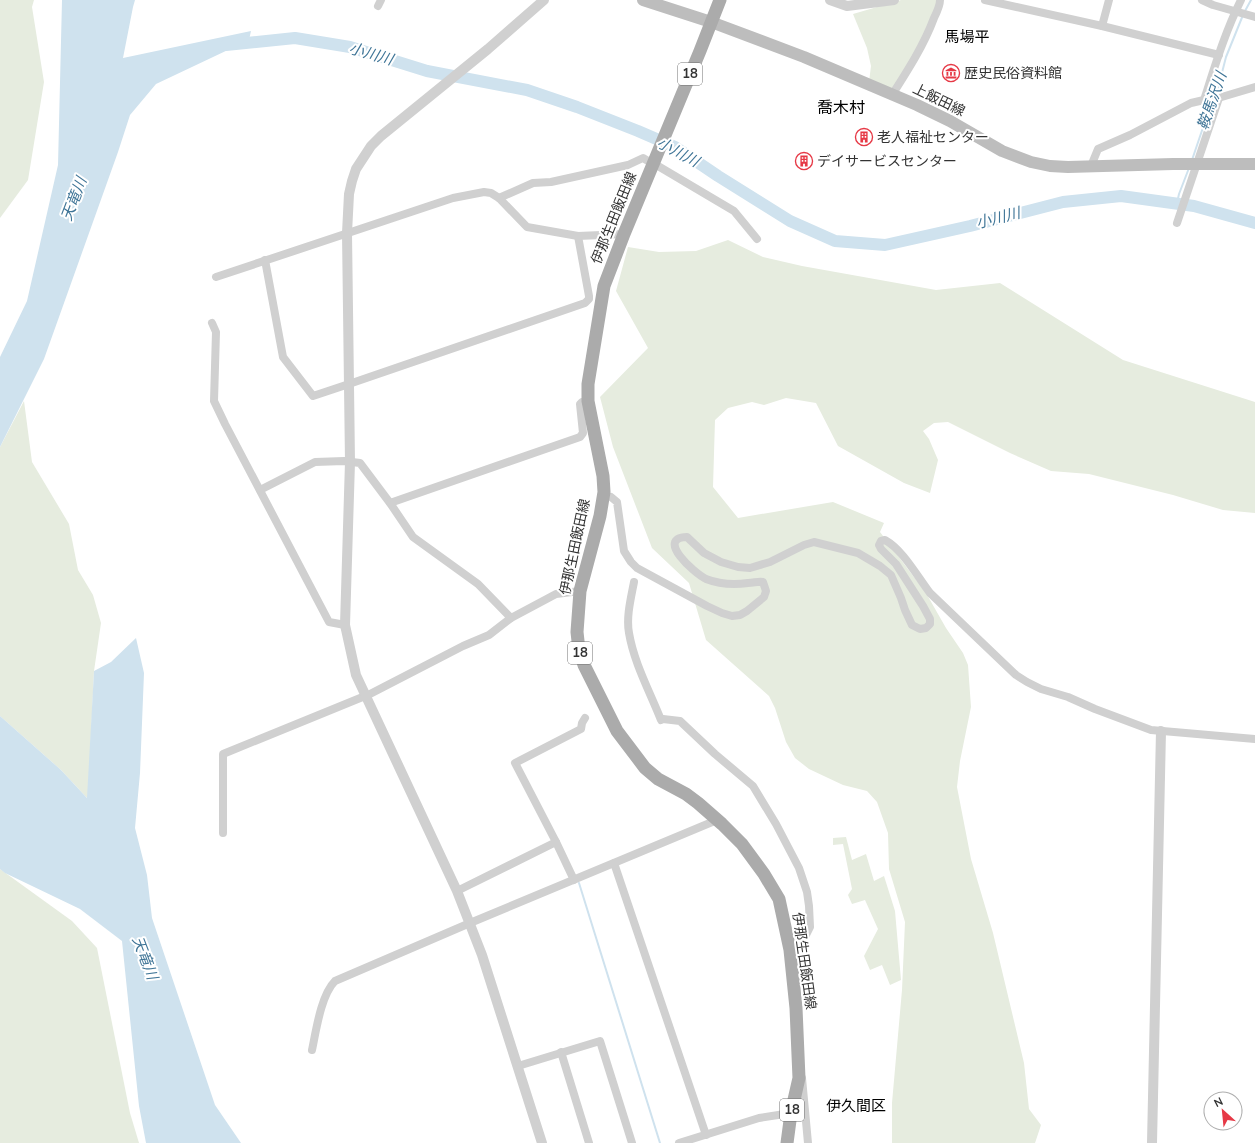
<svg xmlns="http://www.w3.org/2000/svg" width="1255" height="1143" viewBox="0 0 1255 1143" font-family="'Nunito Sans','Noto Sans JP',sans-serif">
<rect width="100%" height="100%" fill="#fff"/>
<g fill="#e6ecdf">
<path d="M0,0H34L32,7L44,82L28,180L0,218Z"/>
<path d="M901,0H939V5L892,95L869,82L871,66L867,48L853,14Z"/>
<path d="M728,240L763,257L802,266L936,290L1000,283L1123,360L1255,402V513L1223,510L1173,495L1089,474L1051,471L1010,453L948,422L934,423L923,431L929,439L938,460L930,493L904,483L838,446L816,403L786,398L764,405L752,402L728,408L715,420L713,487L738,518L833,502L884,523L880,532L926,593L946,628L963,653L968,665L971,707L960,761L957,787L971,859L993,933L1024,1063L1029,1109L1041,1125L1035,1143H892V1103L902,990L905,922L889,869L888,833L877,802L867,791L843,785L809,769L795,758L786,742L775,708L769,696L706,640L689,583L652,548L613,447L600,397L648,348L616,291L628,247L659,252L696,251Z"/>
<path d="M24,401L32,462L69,524L78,570L93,595L101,623L94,671L88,799L61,770L0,716V447Z"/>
<path d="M846,837L852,860L866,854L874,881L884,876L895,911L901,980L890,985L882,965L870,970L864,956L878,929L865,900L852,904L848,895L852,889L843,844L833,845V838Z"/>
<path d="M0,869L72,921L97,948L130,1113L139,1143H0Z"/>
</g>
<g fill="#cfe2ee">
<path d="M62,0H135L133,7L123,58L251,31L249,40L156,84L130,115L118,152L44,359L0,447V357L27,301L58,165Z"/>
<path d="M136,638L144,673L140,773L135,828L147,875L152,918L215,1105L241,1143H146L139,1106L122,941L80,909L5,873L0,869V716L61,770L87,798L94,671L111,662Z"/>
</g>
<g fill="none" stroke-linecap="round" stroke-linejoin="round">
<g stroke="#cfe2ee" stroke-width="2">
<path d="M1245,11L1251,0"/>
<path d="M1216,96L1226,57L1243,15"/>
<path d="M1192,160L1212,101"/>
<path d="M1177,203L1179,194L1189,168"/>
<path d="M579,883L660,1143"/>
</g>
<path stroke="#cfe2ee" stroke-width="12" d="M226,45L295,38L350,47L427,71L527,90L577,107L638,131L675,147L718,176L790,221L835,241L885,245L970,226L1063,202L1121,196L1194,206L1255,223"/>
<g stroke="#d0d0d0" stroke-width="8">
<path d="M985,0L1102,26L1219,55"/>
<path d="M1202,0L1213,5L1255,17"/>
<path d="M378,6L381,0"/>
<path d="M1102,26L1109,0"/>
<path d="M892,95C908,70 924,45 934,18C937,12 940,6 940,0"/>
<path d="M1204,100C1215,66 1225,32 1241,0"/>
<path d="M658,166L734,211L757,239"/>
<path d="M1091,166L1098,149L1130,135L1191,103L1204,100L1215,99L1255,87"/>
<path d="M499,198L533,183L551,182L628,165L643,158L653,164"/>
<path d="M1177,223L1219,98"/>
<path d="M265,260L283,357L313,396L349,384L585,303L589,299V296L578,236"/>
<path d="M216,277L453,198L484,192L491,193L499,198L527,227L578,236L624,234"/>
<path d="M212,323L216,332L214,401L225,424L329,622L345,625"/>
<path d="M260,490L315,462L344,461L360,463L390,503L413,537L478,584L511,618"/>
<path d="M611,497L617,502L624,551L631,562L637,568L707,606L722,613L732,616L740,615L747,611L764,597L766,591L763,582C758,581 754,583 748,583C734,585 719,584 706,579C694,573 655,538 687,537L704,553L721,562L738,567L750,568L770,562L804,545L814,542L858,553L880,566L891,575L901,598L905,610L912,625L920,629L926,628L930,624V619L923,606L896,564L881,549L879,545L881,541L885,540C903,550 917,576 930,593L1016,675L1027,682L1041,689L1068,697L1095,709L1151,730L1255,739"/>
<path d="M390,503L580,437L583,433L580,404L582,402L588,401"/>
<path d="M634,582C631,598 626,617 629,633C634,663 650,692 661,720L663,719L680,721L715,754L753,786L776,824L799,868L807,892L809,906L810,927L805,937L790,950"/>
<path d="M223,833V754L370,694L463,646L489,635L511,618L556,594L580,591"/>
<path d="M556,842L515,763L581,729L582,723L585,718"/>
<path d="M614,863L706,1135"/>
<path d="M457,891L556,842L574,880"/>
<path d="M312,1050C316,1031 321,995 335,981L470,923L717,820"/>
<path d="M561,1052L589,1143"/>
<path d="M518,1066L600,1041L632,1143"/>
<path d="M802,1078L808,1143"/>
<path d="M679,1143L759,1118L791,1113"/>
</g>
<g stroke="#d0d0d0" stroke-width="10">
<path d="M830,0L847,6L894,0"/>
<path d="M542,1143L482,955L457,891L356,675L345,625L350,462L347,233L349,194L352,181L356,169L371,146L381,136L488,49L544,0"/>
<path d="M1152,1143L1161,731"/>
</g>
<path stroke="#bdbdbd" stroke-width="12" d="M643,0L711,22L804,57L917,105L950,121L1002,151L1031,162L1050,166L1068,167L1173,164H1255"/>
<path stroke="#ababab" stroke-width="13" d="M720,0L700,51L624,234L604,286L588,384V401L603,476L604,492L600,516L580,591L577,632L579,650L584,665L617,731L645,768L658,779L686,794L698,803L722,824L742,844L764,874L779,899L790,950L796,1008L799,1078L791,1113L787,1143"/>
</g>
<defs>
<g id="museum-ring" transform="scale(0.9)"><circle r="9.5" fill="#fff" stroke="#e63946" stroke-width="1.5"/><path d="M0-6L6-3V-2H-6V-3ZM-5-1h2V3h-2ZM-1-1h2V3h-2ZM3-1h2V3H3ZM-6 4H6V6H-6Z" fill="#e63946"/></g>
<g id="building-ring" transform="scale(0.9)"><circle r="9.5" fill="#fff" stroke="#e63946" stroke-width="1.5"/><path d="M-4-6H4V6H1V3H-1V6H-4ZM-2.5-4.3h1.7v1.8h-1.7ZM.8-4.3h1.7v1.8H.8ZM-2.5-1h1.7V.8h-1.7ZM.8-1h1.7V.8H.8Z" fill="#e63946"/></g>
</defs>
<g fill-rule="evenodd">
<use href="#museum-ring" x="951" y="73"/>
<use href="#building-ring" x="864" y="137"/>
<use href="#building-ring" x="804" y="161"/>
</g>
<g text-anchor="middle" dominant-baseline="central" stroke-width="4" stroke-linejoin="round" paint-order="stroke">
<g fill="#fff" stroke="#707070" stroke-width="1">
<rect x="678" y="63" width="24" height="22" rx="3"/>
<rect x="568" y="642" width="24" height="22" rx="3"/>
<rect x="780" y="1099" width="24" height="22" rx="3"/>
</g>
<g font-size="13" font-weight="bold" fill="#333">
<text x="690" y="74">18</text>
<text x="580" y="653">18</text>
<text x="792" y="1110">18</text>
</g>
<g font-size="14" fill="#333" stroke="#fff" text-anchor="start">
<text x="964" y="73">歴史民俗資料館</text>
<text x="877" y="137">老人福祉センター</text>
<text x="817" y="161">デイサービスセンター</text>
</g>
<g font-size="14" fill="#333" stroke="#fff">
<text transform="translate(939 100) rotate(26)">上飯田線</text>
<text transform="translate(614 218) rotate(-68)">伊那生田飯田線</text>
<text transform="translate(575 547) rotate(-78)">伊那生田飯田線</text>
<text transform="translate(804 961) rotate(82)">伊那生田飯田線</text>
</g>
<g font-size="15" fill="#000" stroke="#fff">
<text x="967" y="37">馬場平</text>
<text x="856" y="1106">伊久間区</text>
</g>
<g font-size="15" font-style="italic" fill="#3f7597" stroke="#fff">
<text transform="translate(371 54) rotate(16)">小川川</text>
<text transform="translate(1212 101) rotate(-71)">鞍馬沢川</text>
<text transform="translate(678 152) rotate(28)">小川川</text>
<text transform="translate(74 199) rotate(-69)">天竜川</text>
<text transform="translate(998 218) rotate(-14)">小川川</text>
<text transform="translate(145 958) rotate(69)">天竜川</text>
</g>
<g font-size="16" fill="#000" stroke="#fff">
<text x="841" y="108">喬木村</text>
</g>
</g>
<g transform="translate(1223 1111) rotate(333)"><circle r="19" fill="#ffffff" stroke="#adadad"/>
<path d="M0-3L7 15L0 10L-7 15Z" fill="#e63946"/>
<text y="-6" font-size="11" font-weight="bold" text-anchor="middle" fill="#333333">N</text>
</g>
</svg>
